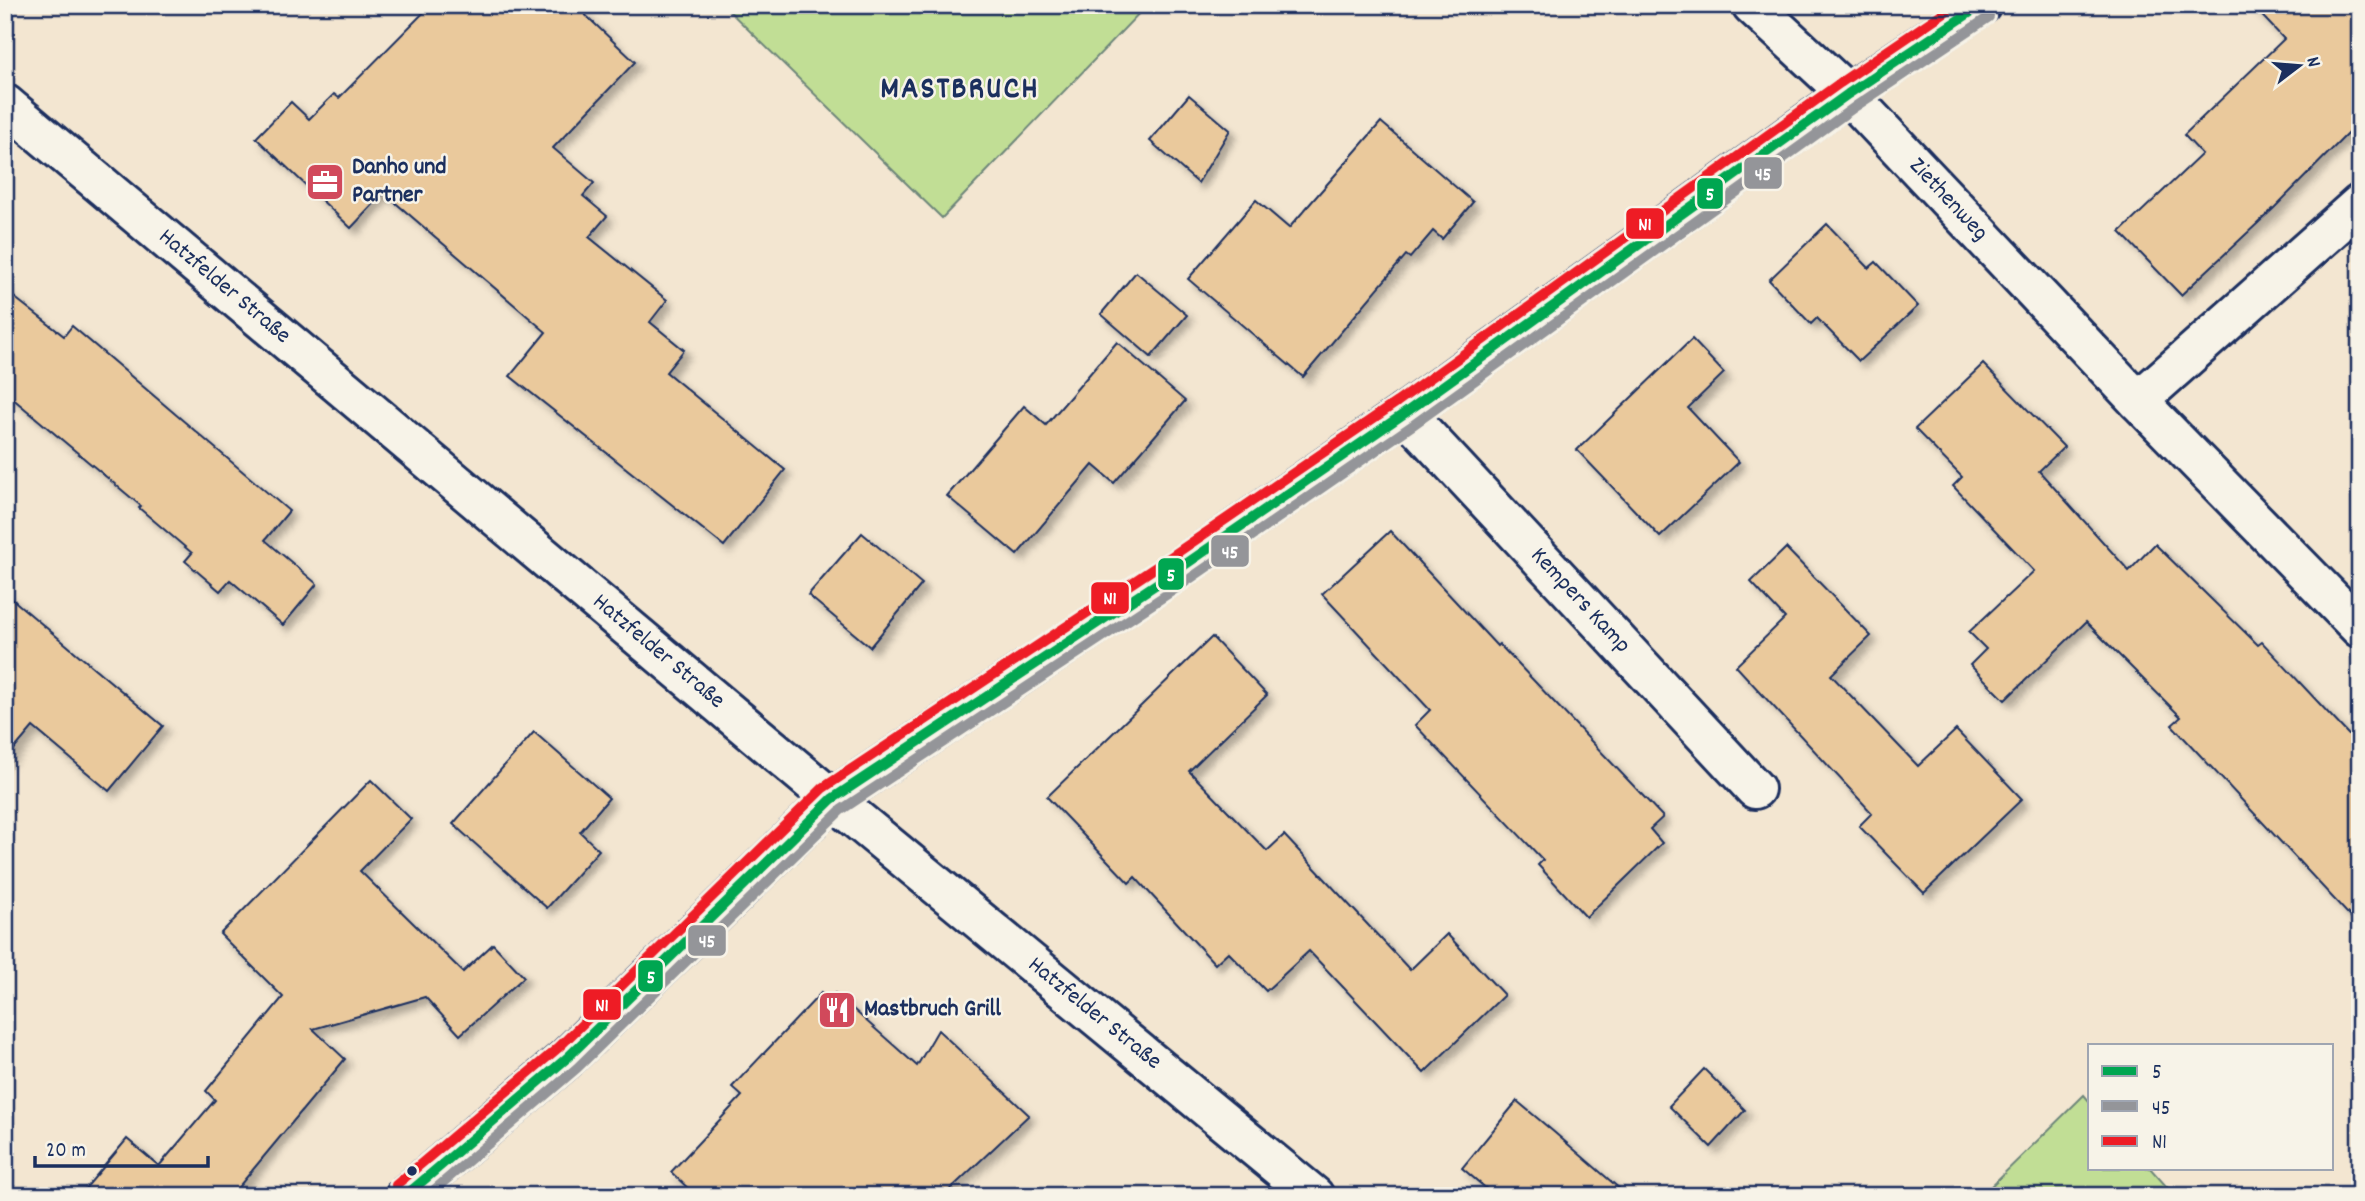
<svg xmlns="http://www.w3.org/2000/svg" width="2365" height="1201" viewBox="0 0 2365 1201" font-family="Dekko,sans-serif">
<defs>
<filter id="shadow"><feDropShadow dx="6" dy="6" stdDeviation="3.5" flood-color="#0004"/></filter>
</defs>
<rect width="100%" height="100%" fill="#f3e6d1"/>
<filter id="ink" filterUnits="userSpaceOnUse"><feTurbulence type="fractalNoise" baseFrequency=".0143" numOctaves="2"/><feDisplacementMap in="SourceGraphic" scale="14" xChannelSelector="R" yChannelSelector="G"/><feConvolveMatrix kernelMatrix="1 2 1 2 8 2 1 2 1" color-interpolation-filters="sRGB"/></filter>
<g filter="url(#ink)">
<g fill="#c1de95" stroke="#6e867a" stroke-width="2">
<path d="M723,5H1147L942,218Z"/>
<path d="M2084,1095L2090,1102V1168H2150L2175,1196H1981Z"/>
</g>
<g fill="#eac99c" stroke="#1b2f5e" stroke-width="2" filter="url(#shadow)">
<path d="M431,5H575L635,62L553,148L594,183L583,196L607,216L589,237L667,300L650,322L684,350L666,372L785,470L724,546L510,376L546,332L384,193L351,228L256,138L291,102L309,119L334,94L339,98Z"/>
<path d="M2252,5H2360V121L2274,208L2181,295L2120,232L2202,154L2184,135L2284,39Z"/>
<path d="M1189,95L1230,130L1198,183L1150,141Z"/>
<path d="M1381,122L1473,202L1442,239L1433,231L1410,258L1406,255L1303,377L1188,279L1256,200L1289,228Z"/>
<path d="M1827,224L1869,268L1876,262L1918,306L1859,361L1817,318L1811,324L1769,280Z"/>
<path d="M1136,272L1187,315L1151,357L1101,314Z"/>
<path d="M5,290L64,336L72,326L289,511L265,540L317,584L283,625L230,580L220,591L185,561L192,553L139,508L141,506L5,392Z"/>
<path d="M1692,339L1724,373L1688,408L1739,462L1660,537L1577,450Z"/>
<path d="M1117,342L1185,401L1114,483L1093,465L1017,555L947,496L1024,406L1046,425Z"/>
<path d="M1983,364L2064,447L2039,471L2129,571L2155,544L2258,645L2262,642L2360,747V927L2172,725L2181,717L2086,622L2005,700L1970,665L1986,649L1969,632L2034,571L1953,486L1962,477L1915,429Z"/>
<path d="M1390,531L1497,646L1499,644L1663,817L1650,829L1662,843L1586,917L1538,865L1543,860L1415,725L1430,710L1322,594Z"/>
<path d="M862,533L922,584L870,647L808,595Z"/>
<path d="M1786,548L1871,636L1831,675L1918,766L1956,730L2022,799L1924,893L1859,826L1872,813L1736,666L1785,618L1751,582Z"/>
<path d="M5,593L163,726L109,791L33,727L5,760Z"/>
<path d="M1212,637L1267,695L1189,771L1267,851L1284,835L1410,970L1447,934L1504,995L1424,1073L1309,951L1266,991L1228,952L1215,964L1135,877L1129,883L1047,797Z"/>
<path d="M534,732L609,798L580,832L599,850L547,908L453,824Z"/>
<path d="M371,780L411,819L360,871L463,972L493,944L524,977L460,1035L425,997L313,1029L345,1059L231,1196H79L127,1139L159,1166L215,1100L206,1091L283,997L220,934Z"/>
<path d="M821,993L828,1000L835,993L917,1066L938,1030L1029,1115L943,1196H696L671,1172L742,1096L732,1087Z"/>
<path d="M1704,1069L1745,1110L1711,1147L1669,1106Z"/>
<path d="M1517,1101L1555,1133L1628,1196H1495L1462,1168Z"/>
</g>
<g fill="none" stroke-linecap="round" stroke-linejoin="round">
<g stroke="#1b2f5e" stroke-width="44">
<g id="minor">
<path d="M1752,5L1848,94L2138,401L2360,628"/>
<path d="M5,104L832,799L1314,1196"/>
<path d="M2138,401L2360,204"/>
<path d="M1405,413L1755,789"/>
<path d="M405,1196L567,1058L832,799L1167,577L1405,413L1848,94L1981,5"/>
</g>
</g>
<use href="#minor" stroke="#f7f3e8" stroke-width="38"/>
<g stroke="#f7f3e8" stroke-width="16">
<path id="bus-1" d="M405,1196L567,1058L832,799L1167,577L1405,413L1848,94L1981,5"/>
</g>
<g stroke="#f7f3e8" stroke-width="16">
<path id="bus-2" d="M427,1196L577,1068L841,810L1175,589L1413,425L1856,106L1989,17"/>
</g>
<g stroke="#f7f3e8" stroke-width="16">
<path id="bus-3" d="M396,1185L558,1048L823,788L1159,565L1397,402L1840,83L1955,5"/>
</g>
<use href="#bus-1" stroke="#00a651" stroke-width="10"/>
<use href="#bus-2" stroke="#949599" stroke-width="10"/>
<use href="#bus-3" stroke="#ee1c25" stroke-width="10"/>
</g>
</g>
<defs>
<g id="office-square" transform="scale(2.0125)"><rect x="-9" y="-9" width="18" height="18" rx="4" fill="#d1495b" stroke="#f7f3e8"/><path d="M-6-3h4V-5.5h4V-3h4V5H-6ZM-1-4.5V-3h2v-1.5ZM-6 0V1H6V0Z" fill="#fff"/></g>
<g id="restaurant-square" transform="scale(2.0125)"><rect x="-9" y="-9" width="18" height="18" rx="4" fill="#d1495b" stroke="#f7f3e8"/><path d="M-5-6h1v4h1v-4h1v4h1v-4h1v5L-1.5 .5V6h-2V.5L-5-1ZM5-6V6H3V1.5H1.5Q1.5-4 5-6Z" fill="#fff"/></g>
</defs>
<g fill-rule="evenodd">
<use href="#office-square" x="325" y="182"/>
<use href="#restaurant-square" x="837" y="1010"/>
</g>
<circle fill="#1b2f5e" stroke="#f7f3e8" stroke-width="2.5" cx="412" cy="1171" r="6"/>
<g text-anchor="middle" dominant-baseline="central" stroke-width="5" stroke-linejoin="round" paint-order="stroke">
<g font-size="24" font-weight="bold" fill="#1b2f5e" stroke="#f7f3e8" text-anchor="start">
<text x="352" y="168">Danho und<tspan x="352" dy="28">Partner</tspan></text>
<text x="864" y="1010">Mastbruch Grill</text>
</g>
<g font-size="24" fill="#1b2f5e" stroke="#f7f3e8">
<text transform="translate(1948 200) rotate(47)">Ziethenweg</text>
<text transform="translate(224 287) rotate(40)">Hatzfelder Straße</text>
<text transform="translate(1580 601) rotate(47)">Kempers Kamp</text>
<text transform="translate(658 652) rotate(40)">Hatzfelder Straße</text>
<text transform="translate(1094 1014) rotate(39)">Hatzfelder Straße</text>
</g>
<g font-size="32" font-weight="bold" letter-spacing="2" fill="#1b2f5e" stroke="#f7f3e8">
<text x="960" y="91">MASTBRUCH</text>
</g>
</g>
<g stroke="#f7f3e8" stroke-width="2.5">
<rect x="1743" y="156" width="40" height="34" rx="7" fill="#949599"/>
<rect x="1696" y="177" width="28" height="33" rx="7" fill="#00a651"/>
<rect x="1625" y="207" width="40" height="33" rx="7" fill="#ee1c25"/>
<rect x="1210" y="534" width="40" height="34" rx="7" fill="#949599"/>
<rect x="1157" y="557" width="28" height="34" rx="7" fill="#00a651"/>
<rect x="1090" y="581" width="40" height="34" rx="7" fill="#ee1c25"/>
<rect x="687" y="924" width="40" height="33" rx="7" fill="#949599"/>
<rect x="637" y="959" width="27" height="34" rx="7" fill="#00a651"/>
<rect x="582" y="988" width="40" height="33" rx="7" fill="#ee1c25"/>
</g>
<g font-size="19" text-anchor="middle" font-weight="bold" fill="#fff">
<text x="1763" y="180">45</text>
<text x="1710" y="200">5</text>
<text x="1645" y="230">N1</text>
<text x="1230" y="558">45</text>
<text x="1171" y="581">5</text>
<text x="1110" y="604">N1</text>
<text x="707" y="947">45</text>
<text x="651" y="983">5</text>
<text x="602" y="1011">N1</text>
</g>
<rect width="2365" height="1201" fill="none" stroke="#f7f3e8" stroke-width="28"/>
<rect x="14" y="14" width="2337" height="1173" fill="none" stroke="#1b2f5e" stroke-width="2.5" filter="url(#ink)"/>
<rect x="2088" y="1044" width="245" height="126" fill="#f7f3e8" stroke="#9fa5b1" stroke-width="2"/>
<rect x="2102" y="1066" width="35" height="10" fill="#00a651" stroke="#9fa5b1" stroke-width="2"/>
<text x="2152" y="1078" font-size="21" fill="#1b2f5e">5</text>
<rect x="2102" y="1101" width="35" height="10" fill="#949599" stroke="#9fa5b1" stroke-width="2"/>
<text x="2152" y="1114" font-size="21" fill="#1b2f5e">45</text>
<rect x="2102" y="1136" width="35" height="10" fill="#ee1c25" stroke="#9fa5b1" stroke-width="2"/>
<text x="2152" y="1148" font-size="21" fill="#1b2f5e">N1</text>
<g transform="translate(2299 66) rotate(74)" stroke="#f7f3e8" stroke-width="5" paint-order="stroke">
<path d="M0-5L12 26L0 18L-12 26Z" fill="#1b2f5e"/>
<text y="-10" font-size="19" font-weight="bold" text-anchor="middle" fill="#1b2f5e">N</text>
</g>
<path d="M35 1156v10h173v-10" fill="none" stroke="#1b2f5e" stroke-width="3.5"/>
<text x="46" y="1156" font-size="21" fill="#1b2f5e" stroke="#f7f3e8" stroke-width="5" paint-order="stroke">20 m</text>
</svg>
